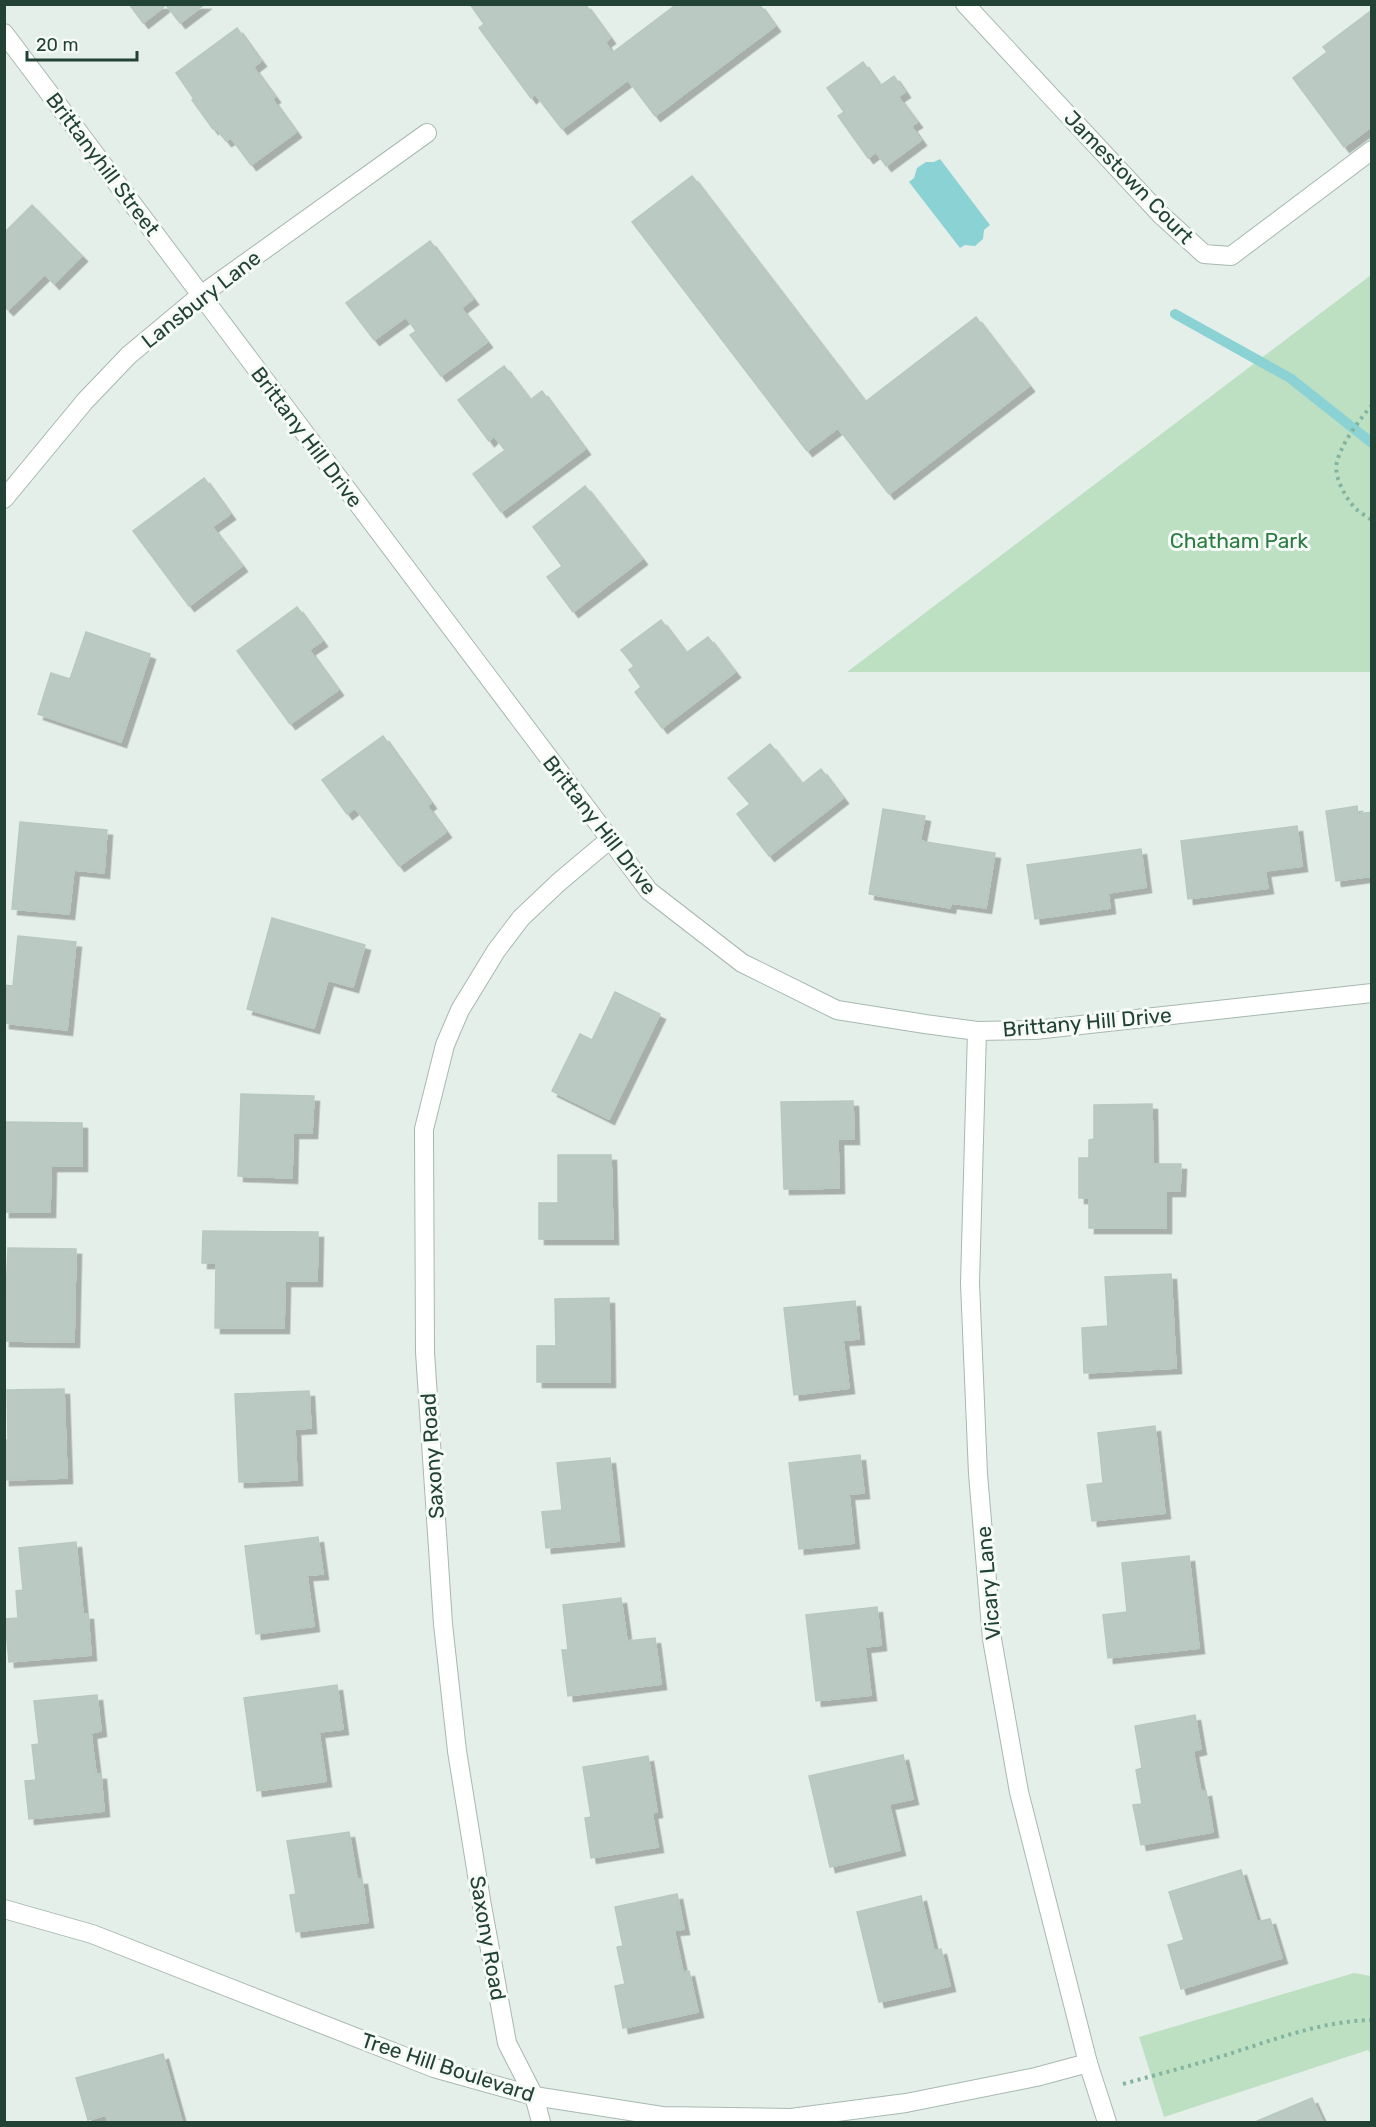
<svg xmlns="http://www.w3.org/2000/svg" width="1376" height="2127" viewBox="0 0 1376 2127" font-family="Rubik,sans-serif">
<defs>
<filter id="shadow"><feDropShadow dx="5.5" dy="5.5" stdDeviation="0" flood-color="#0004"/></filter>
</defs>
<rect width="100%" height="100%" fill="#e5efe9"/>
<g fill="#bde0c3">
<path d="M1371,275V672H847Z"/>
<path d="M1354,1973L1371,1976V2054L1368,2050L1164,2117L1139,2037Z"/>
</g>
<path fill="#8bd2d5" d="M940,159L990,225L984,230L983,239L975,246L965,245L960,248L909,182L914,178L917,168L926,162H934Z"/>
<g fill="none" stroke-linecap="round" stroke-linejoin="round">
<path stroke="#8bd2d5" stroke-width="10" d="M1175,314L1290,378L1372,443"/>
</g>
<g fill="#bacac2" stroke="#b7c9bf" stroke-width="1.5" filter="url(#shadow)">
<path d="M129,4H205L180,23L166,5L143,23Z"/>
<path d="M470,4H585L610,38L605,42L612,53L677,4H759L775,26L655,116L628,80L562,129L535,94L531,98L479,28L484,24Z"/>
<path d="M1372,10V126L1344,147L1293,78L1327,52L1323,47Z"/>
<path d="M237,28L261,61L253,67L275,97L272,99L296,132L251,165L231,138L226,141L215,127L213,129L192,100L194,99L176,73Z"/>
<path d="M863,62L880,86L894,76L905,92L898,97L917,122L911,126L921,140L886,166L876,152L868,158L838,116L844,112L827,88Z"/>
<path d="M692,176L865,402L976,317L1029,386L889,494L838,428L807,451L632,222Z"/>
<path d="M32,205L82,256L54,284L45,274L8,310L4,306V233Z"/>
<path d="M430,241L473,299L461,308L487,342L441,376L410,335L416,331L406,317L374,340L346,303Z"/>
<path d="M504,366L530,400L542,391L585,449L501,512L473,474L505,450L494,436L489,441L458,400Z"/>
<path d="M204,478L230,514L212,527L242,566L189,606L133,531Z"/>
<path d="M585,486L642,559L573,612L547,577L562,566L533,527Z"/>
<path d="M297,607L322,641L309,650L338,690L290,724L237,651Z"/>
<path d="M661,620L686,653L708,637L735,672L662,728L635,692L641,687L629,670L634,666L621,650Z"/>
<path d="M86,632L150,654L121,742L38,714L51,673L70,679Z"/>
<path d="M383,736L431,803L427,806L446,832L399,866L355,808L347,814L322,780Z"/>
<path d="M770,744L802,784L821,769L843,798L769,856L737,814L750,804L728,778Z"/>
<path d="M1357,806L1358,814L1372,812V876L1336,881L1326,811Z"/>
<path d="M883,809L925,816L920,841L995,853L986,908L951,903L950,908L869,894Z"/>
<path d="M20,822L107,830L104,873L74,870L69,914L12,909Z"/>
<path d="M1297,826L1302,866L1265,871L1268,888L1188,899L1181,841Z"/>
<path d="M1141,849L1146,887L1108,893L1110,908L1035,919L1027,865Z"/>
<path d="M272,918L365,945L353,987L328,980L314,1028L247,1009Z"/>
<path d="M18,936L76,942L67,1030L4,1023V985L13,986Z"/>
<path d="M615,992L660,1014L609,1119L552,1091L580,1034L592,1040Z"/>
<path d="M241,1094L314,1096L312,1133H293L292,1178L238,1176Z"/>
<path d="M853,1101L854,1139H838L839,1188L784,1189L781,1102Z"/>
<path d="M1152,1104L1153,1164H1181L1180,1191H1166V1228H1089V1198H1079V1158H1089V1140L1094,1139V1105Z"/>
<path d="M4,1122L82,1123V1166H51L50,1212H4Z"/>
<path d="M558,1155H611L613,1239H539V1203H558Z"/>
<path d="M203,1231L318,1232L317,1281H285L284,1328H215L216,1263H202Z"/>
<path d="M8,1248L76,1249L74,1342L4,1341Z"/>
<path d="M1171,1274L1176,1368L1084,1373L1082,1328L1108,1326L1105,1277Z"/>
<path d="M609,1298L610,1382H537V1346H556L555,1299Z"/>
<path d="M855,1301L859,1339L843,1340L849,1388L794,1395L784,1308Z"/>
<path d="M64,1389L67,1478L4,1480V1440H8L7,1390Z"/>
<path d="M309,1391L311,1428L295,1429L297,1480L239,1482L235,1394Z"/>
<path d="M1155,1426L1165,1513L1092,1521L1087,1485L1103,1483L1098,1433Z"/>
<path d="M860,1455L864,1493L849,1494L854,1543L799,1549L789,1463Z"/>
<path d="M610,1458L619,1541L546,1548L542,1512L562,1510L557,1463Z"/>
<path d="M318,1537L323,1574L307,1575L314,1626L256,1634L245,1546Z"/>
<path d="M76,1542L83,1614H88L91,1655L9,1662L5,1619L18,1618L16,1591L23,1590L19,1548Z"/>
<path d="M1189,1556L1199,1648L1108,1658L1103,1615L1127,1612L1122,1563Z"/>
<path d="M621,1598L627,1641L655,1638L661,1684L568,1696L562,1650H568L563,1605Z"/>
<path d="M877,1607L881,1645L865,1647L871,1695L816,1701L806,1615Z"/>
<path d="M337,1685L343,1729L319,1732L326,1781L257,1791L244,1698Z"/>
<path d="M97,1695L101,1731L91,1733L96,1774H101L104,1811L29,1819L25,1781L36,1780L32,1745L39,1744L34,1701Z"/>
<path d="M1195,1715L1201,1749L1193,1751L1201,1792L1206,1791L1213,1832L1141,1845L1133,1805L1142,1804L1136,1770L1142,1768L1135,1726Z"/>
<path d="M903,1755L913,1799L889,1804L900,1850L830,1867L809,1776Z"/>
<path d="M648,1756L657,1812L652,1813L658,1847L591,1858L585,1818L591,1817L583,1767Z"/>
<path d="M349,1832L357,1879H362L368,1922L296,1932L290,1895L296,1894L287,1841Z"/>
<path d="M1241,1870L1257,1922L1270,1919L1282,1958L1181,1989L1168,1945L1184,1940L1169,1892Z"/>
<path d="M677,1894L684,1929L674,1930L683,1972L689,1971L698,2012L623,2028L615,1986L625,1984L617,1947L623,1946L615,1907Z"/>
<path d="M921,1896L934,1951L941,1949L950,1986L879,2002L857,1912Z"/>
<path d="M163,2054L182,2122H108L106,2115L88,2120L76,2078Z"/>
<path d="M1312,2098L1323,2122H1255Z"/>
</g>
<g fill="none" stroke-linecap="round" stroke-linejoin="round">
<g stroke="#a7b8b0" stroke-width="20">
<g id="minor">
<path d="M965,4L1160,214L1204,254L1231,256L1372,150"/>
<path d="M4,33L649,891L742,963L837,1010L925,1024L977,1031L1035,1030L1372,993"/>
<path d="M4,499L85,401L129,355L201,295L427,133"/>
<path d="M977,1031L970,1283L978,1474L992,1639L1019,1792L1088,2063L1107,2122"/>
<path d="M4,1909L92,1934L434,2068L534,2096L662,2116L791,2118L906,2103L1036,2077L1088,2063"/>
<path d="M541,2122L534,2096L507,2043L481,1900L457,1751L443,1624L425,1352L424,1129L445,1045L460,1010L496,951L521,918L559,882L609,840"/>
</g>
</g>
<g stroke="#84b4a0" stroke-width="4" stroke-dasharray="3 4.5" stroke-linecap="butt">
<path d="M1372,405C1360,419 1341,444 1337,462C1333,476 1346,499 1356,509C1361,513 1367,517 1372,520"/>
<path d="M1123,2084C1159,2074 1194,2065 1229,2054C1275,2039 1323,2021 1372,2020"/>
</g>
<use href="#minor" stroke="#fff" stroke-width="18"/>
</g>
<g text-anchor="middle" dominant-baseline="central" stroke-width="6" stroke-linejoin="round" paint-order="stroke">
<g font-size="21" fill="#234236" stroke="#f6fbf8">
<text transform="translate(103 164) rotate(53)">Brittanyhill Street</text>
<text transform="translate(1129 177) rotate(46)">Jamestown Court</text>
<text transform="translate(201 299) rotate(-38)">Lansbury Lane</text>
<text transform="translate(307 437) rotate(53)">Brittany Hill Drive</text>
<text transform="translate(600 825) rotate(52)">Brittany Hill Drive</text>
<text transform="translate(1087 1022) rotate(-5)">Brittany Hill Drive</text>
<text transform="translate(432 1456) rotate(-94)">Saxony Road</text>
<text transform="translate(988 1583) rotate(-95)">Vicary Lane</text>
<text transform="translate(488 1938) rotate(80)">Saxony Road</text>
<text transform="translate(448 2067) rotate(18)">Tree Hill Boulevard</text>
</g>
<g font-size="21" fill="#2b7b41" stroke="#f6fbf8">
<text x="1239" y="540">Chatham Park</text>
</g>
</g>
<rect width="1376" height="2127" fill="none" stroke="#234236" stroke-width="12"/>
<path d="M27 51v9h110v-9" fill="none" stroke="#234236" stroke-width="3"/>
<text x="36" y="51" font-size="18" fill="#234236" stroke="#f6fbf8" stroke-width="4.5" paint-order="stroke">20 m</text>
</svg>
